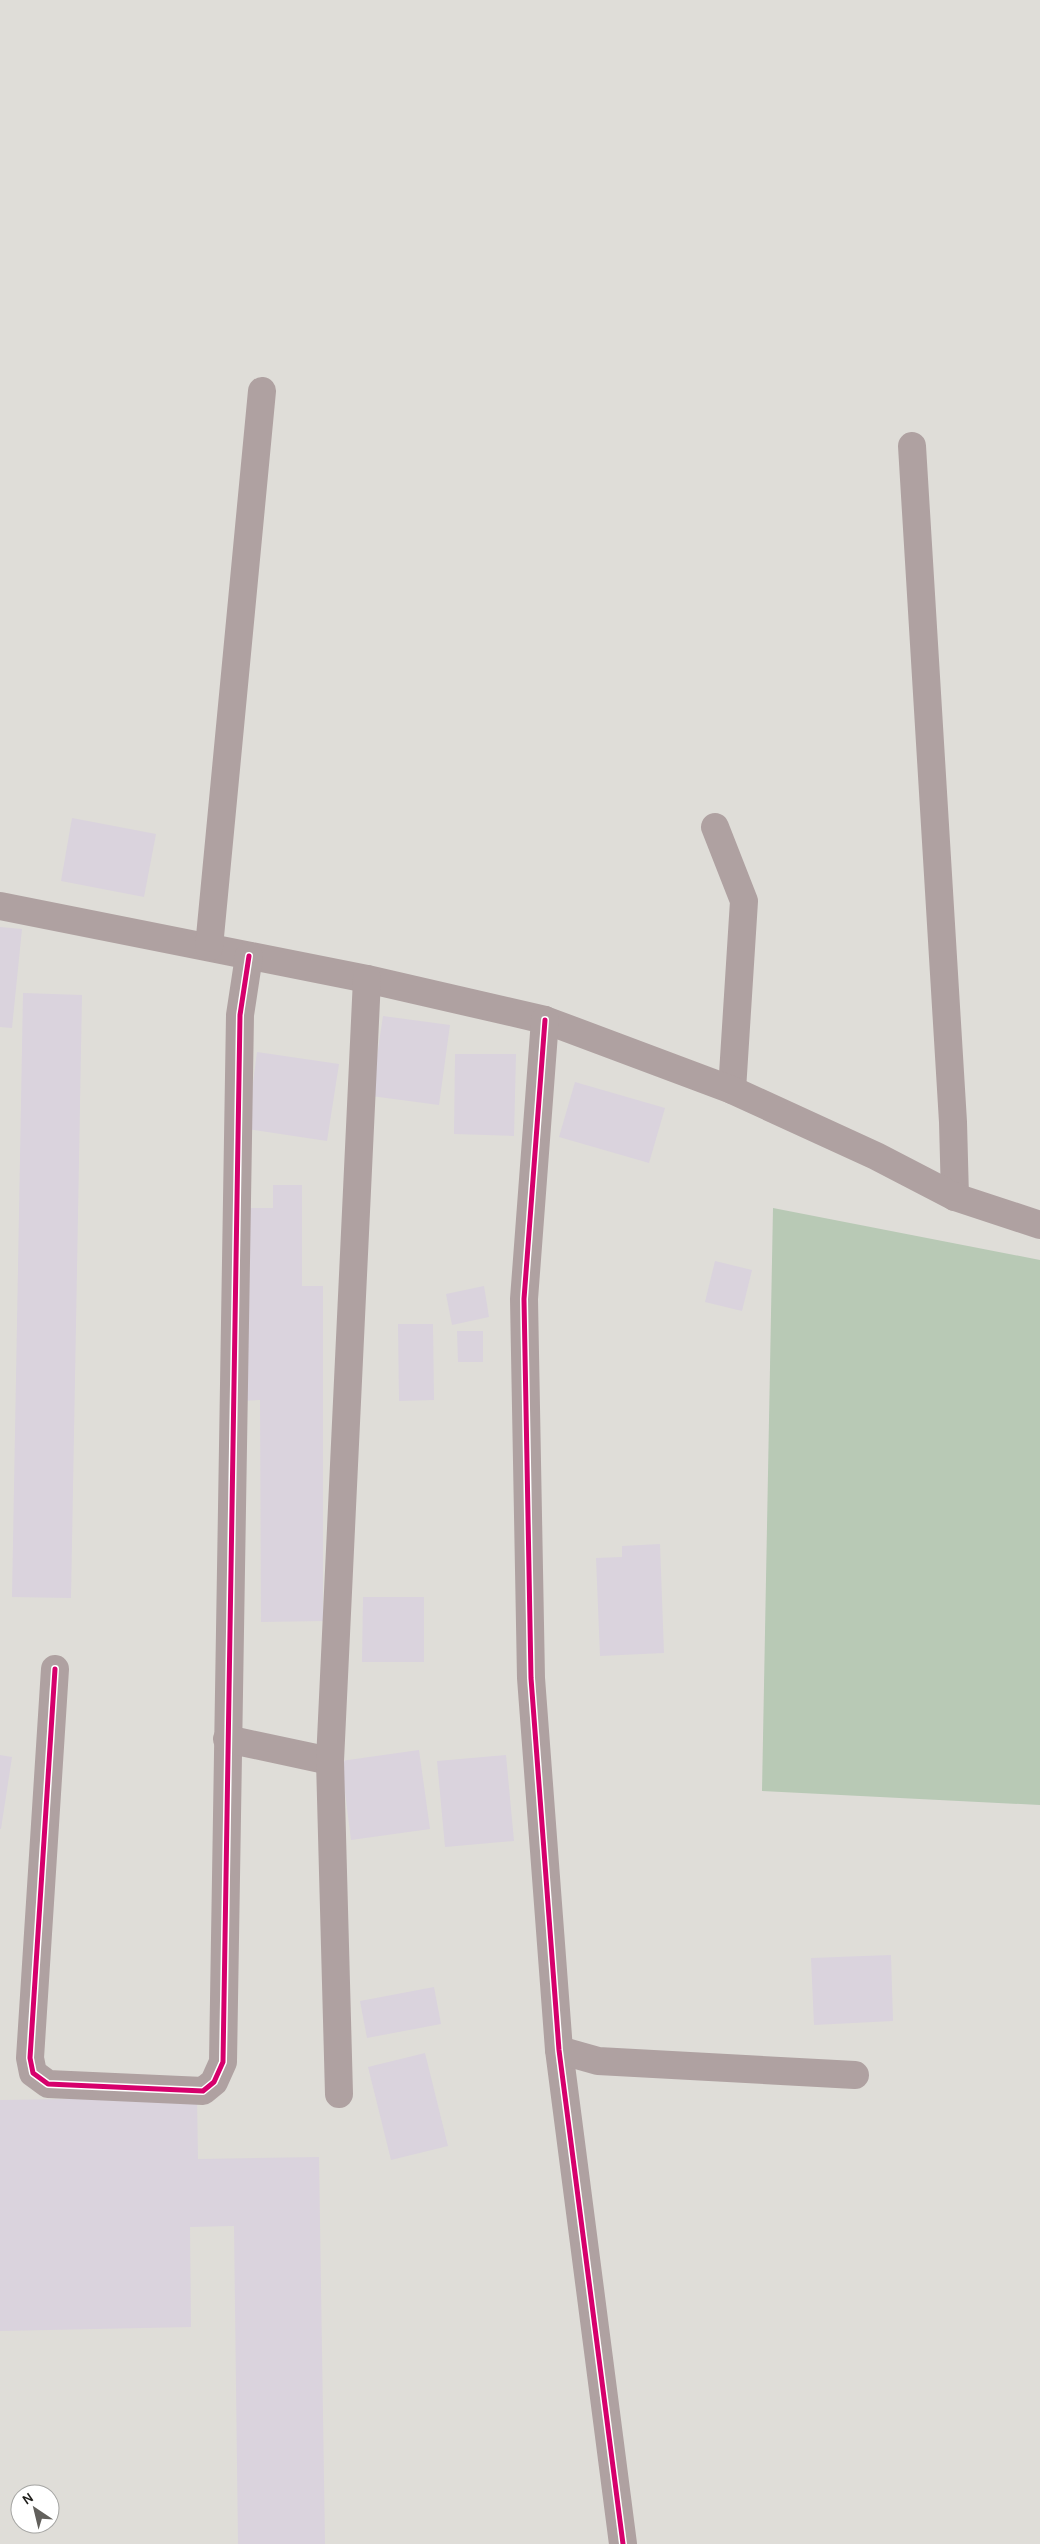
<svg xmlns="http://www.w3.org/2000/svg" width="1040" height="2544" viewBox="0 0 1040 2544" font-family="Karla,sans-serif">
<rect width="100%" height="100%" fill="#dfddd8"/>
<path fill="#b8c9b5" d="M773,1208L1040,1260V1805L762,1791Z"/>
<g fill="#dad3dd">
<path d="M72,818L156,834L144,897L61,881Z"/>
<path d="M0,927L22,929L12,1028L0,1027Z"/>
<path d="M23,993L82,995L71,1598L12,1597Z"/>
<path d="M383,1016L450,1025L439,1105L371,1096Z"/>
<path d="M257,1052L339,1064L327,1141L247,1129Z"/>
<path d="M455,1054H516L514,1136L454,1134Z"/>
<path d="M575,1082L665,1108L649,1163L559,1137Z"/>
<path d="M273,1185H302V1286H323V1621L261,1622L260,1400L242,1401V1208H273Z"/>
<path d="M715,1261L752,1270L742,1311L705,1302Z"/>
<path d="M484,1286L489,1317L452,1325L446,1294Z"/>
<path d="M398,1324H433L434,1400L399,1401Z"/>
<path d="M457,1331H483V1362H458Z"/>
<path d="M660,1544L664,1653L600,1656L596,1558L622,1557V1546Z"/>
<path d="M363,1597H424V1662H362Z"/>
<path d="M419,1750L430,1829L351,1840L341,1761Z"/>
<path d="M0,1755L12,1757L1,1829H0Z"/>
<path d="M506,1755L514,1841L445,1847L437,1761Z"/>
<path d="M891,1955L893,2021L814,2025L811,1958Z"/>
<path d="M434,1987L441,2024L367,2038L360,2001Z"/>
<path d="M425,2053L448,2146L391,2160L368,2067Z"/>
<path d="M197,2097L198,2159L319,2157L325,2544H238L234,2226L190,2227L191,2327L0,2331V2100Z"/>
</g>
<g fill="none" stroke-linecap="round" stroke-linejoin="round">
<g stroke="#afa1a1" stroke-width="28">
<path d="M912,446L953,1122L955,1197"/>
<path d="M715,827L744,901L732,1090"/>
<path d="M0,906L367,979L545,1020L732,1090L876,1156L955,1197L1040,1225"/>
<path d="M209,947L262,391"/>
<path d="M545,1020L524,1299L531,1678L559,2050L623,2544"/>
<path d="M55,1669L30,2058L33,2073L48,2084L203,2091L214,2082L223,2062L240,1015L249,956"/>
<path d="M227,1739L330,1761"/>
<path d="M559,2050L598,2061L855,2075"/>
<path d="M339,2094L330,1761L367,979"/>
</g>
<g stroke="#fff" stroke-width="8">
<g id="cycleway">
<path d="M545,1020L524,1299L531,1678L559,2050L623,2544"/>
<path d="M55,1669L30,2058L33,2073L48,2084L203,2091L214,2082L223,2062L240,1015L249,956"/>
</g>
</g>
<use href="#cycleway" stroke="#d6006c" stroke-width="5"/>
</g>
<g transform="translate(35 2509) rotate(325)"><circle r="24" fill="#ffffff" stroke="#a5a5a3"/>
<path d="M0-4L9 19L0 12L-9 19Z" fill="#62605c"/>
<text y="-8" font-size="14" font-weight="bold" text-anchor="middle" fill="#1e1d1a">N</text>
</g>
</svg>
